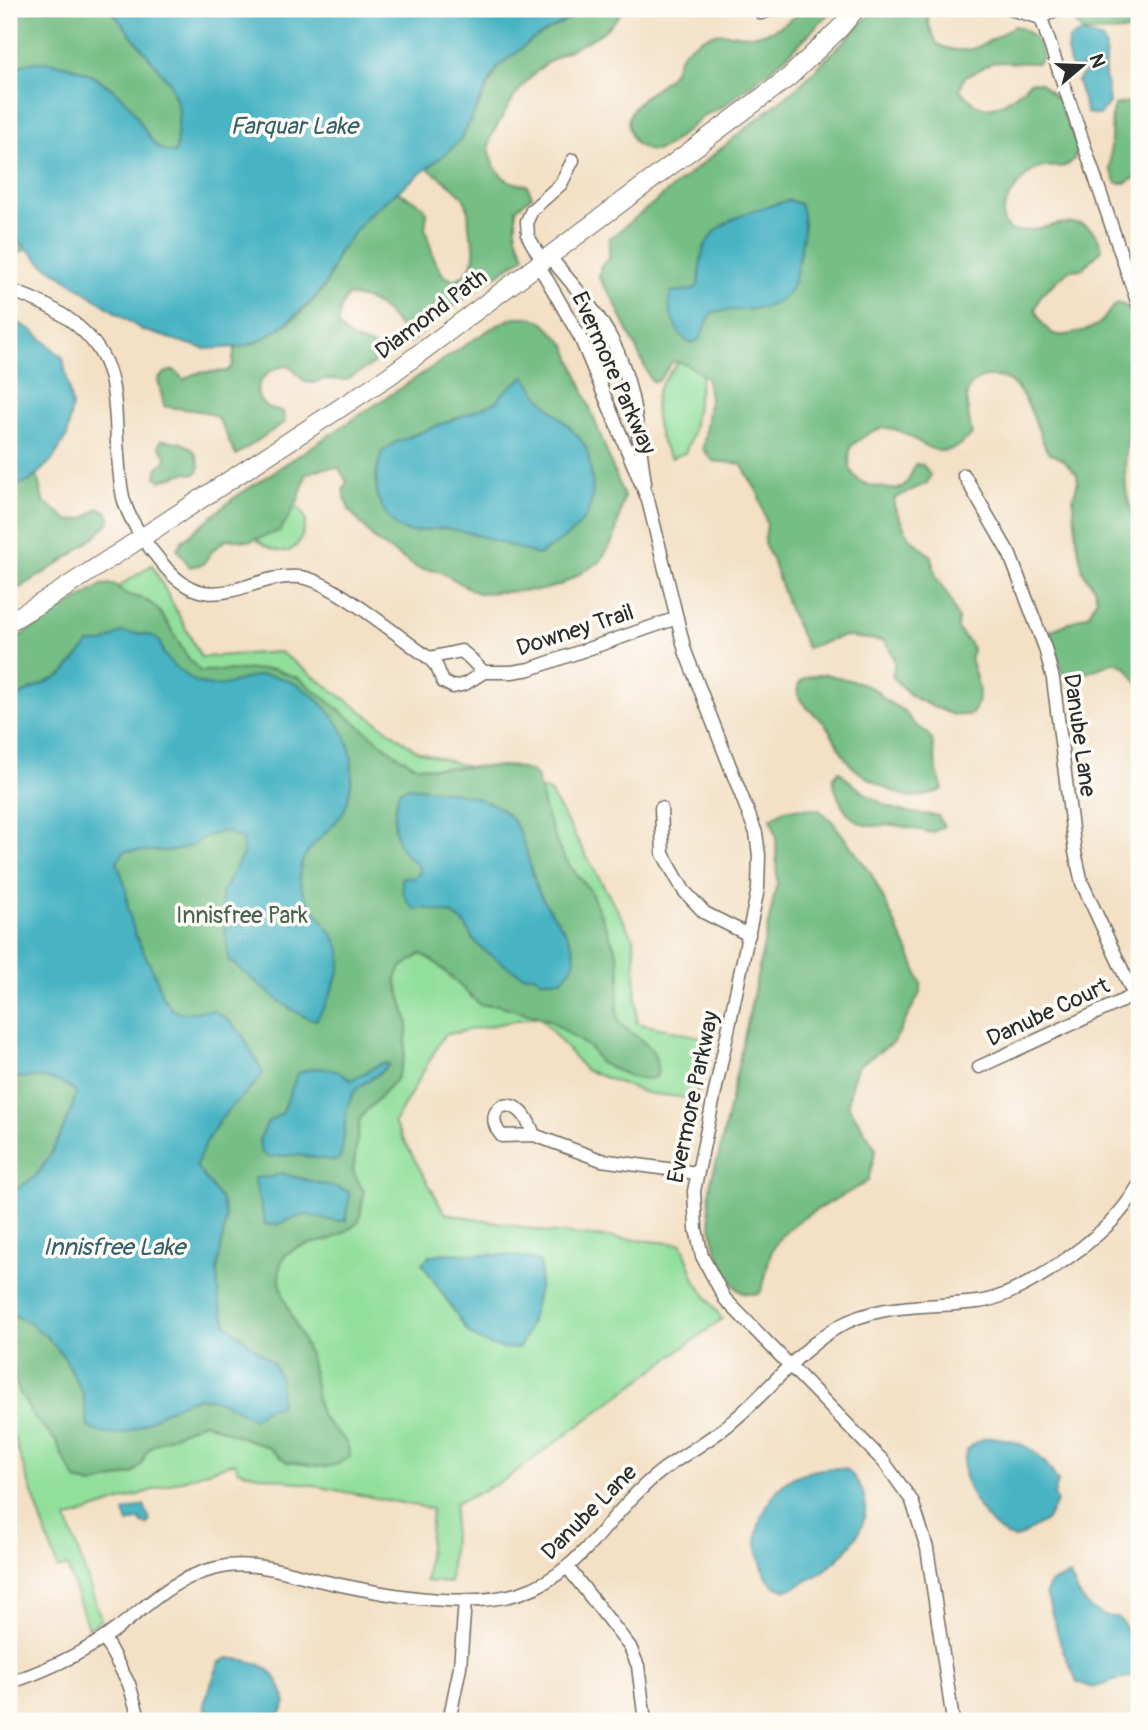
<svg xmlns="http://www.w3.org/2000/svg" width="1148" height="1730" viewBox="0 0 1148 1730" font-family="Pangolin,sans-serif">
<rect width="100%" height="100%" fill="#fdfcf7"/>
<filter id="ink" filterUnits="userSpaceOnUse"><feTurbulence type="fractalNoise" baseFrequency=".0143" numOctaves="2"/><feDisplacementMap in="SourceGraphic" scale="14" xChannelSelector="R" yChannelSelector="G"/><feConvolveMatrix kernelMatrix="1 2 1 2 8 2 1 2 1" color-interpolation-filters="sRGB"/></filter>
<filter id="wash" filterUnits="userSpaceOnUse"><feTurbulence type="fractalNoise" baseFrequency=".00686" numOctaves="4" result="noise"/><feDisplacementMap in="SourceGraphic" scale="28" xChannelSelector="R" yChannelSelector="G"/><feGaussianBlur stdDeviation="1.57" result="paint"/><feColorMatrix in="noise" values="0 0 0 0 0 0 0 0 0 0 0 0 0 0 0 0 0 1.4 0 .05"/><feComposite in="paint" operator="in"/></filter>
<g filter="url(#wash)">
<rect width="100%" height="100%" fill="#f3e0c5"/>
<g fill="#92df9c" stroke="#5e8564" stroke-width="2">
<path d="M705,354L692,435L685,453L671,458C659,443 652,412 657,393C660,382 673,370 679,360Z"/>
<path d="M293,504L301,510L306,520C300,553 287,560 258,541L256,527Z"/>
<path d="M152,565L201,657L280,652L417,751L550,792L634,939L637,1023L709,1039L695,1099L646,1093L585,1070L539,1016L444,1035L394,1123L445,1213L548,1232L682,1244L696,1282L722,1319L505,1480L455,1504L450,1583L426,1581L432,1509L238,1471L235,1462L67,1519L101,1619L88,1628L67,1566L58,1569L9,1424V658Z"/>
</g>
<g fill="#75be84" stroke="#507458" stroke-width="2">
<path d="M9,9H136L206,153L37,196L27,249L9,257Z"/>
<path d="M587,9H624C600,43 581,40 550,61C528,76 513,97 501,119C493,132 485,143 491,159C499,177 507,183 527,185L532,196L516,209V235L525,256L473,291L409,343C401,326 384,306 365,299C359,297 353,297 348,295L340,310L338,326L352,339L373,346L377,353L373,364L346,380L325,379L313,383L305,382L290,366C269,364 243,391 267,407C272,411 277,409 283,412L285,422L236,455C229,444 226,430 218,419C209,408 178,410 164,406L158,379L165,373L174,370L184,380C197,369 210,373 227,371L232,366L235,348C264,346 312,308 326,284C332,273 334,260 341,249C357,226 374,208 397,191L423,206L427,214L425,228L435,262L444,276L453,280C469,276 476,260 474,245C473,239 470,234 469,228C468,216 470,207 462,196C453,185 438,176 427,168L461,139L499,66L533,39Z"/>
<path d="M805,9H833L793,50L770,70L722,107L705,115L669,145L656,151L647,150L635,143C613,107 650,97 670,76C675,71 676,63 680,57C685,49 696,41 705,37C720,30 737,36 753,35C773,35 790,20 805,9Z"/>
<path d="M876,9H929L928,23L937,44C969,60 986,43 1014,26C1032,31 1036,38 1043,56L1038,63L993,62L964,78L960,90C965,94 971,102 977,105C994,115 1018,94 1030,82L1041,83L1061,103L1063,114L1079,149C1068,175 1060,163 1039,168C1025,172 1000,204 1003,220C1004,224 1007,226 1009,230C1043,237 1088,199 1102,249L1082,269L1069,270L1041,295L1035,310C1047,332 1052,341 1079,332C1086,330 1094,328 1100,323C1108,316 1109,308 1118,303L1128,307C1133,315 1138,324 1139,332C1140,341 1135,350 1134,359C1131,377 1133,396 1130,414C1127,439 1117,502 1139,519V685L1126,667L1115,662L1065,681L1050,631L1089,614L1097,598L1094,588L1083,572L1077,542L1073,500L1078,481L1077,474L1063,460L1047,451C1037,430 1031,400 1012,383C999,372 969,375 967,395C966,404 970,425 972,434C931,478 915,421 879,429C869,431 859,440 851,446C845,471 854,484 879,487C886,488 894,491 901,488C909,483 912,472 915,464L923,465L930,475L927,483L895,498L894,506L908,536L931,556L936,577L949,597L958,619V630L970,643L973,651L970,658C976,679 985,695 972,714C955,717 954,715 939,709C913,698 911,698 892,676C897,661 893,653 884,641L843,636L807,648L789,609L771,557L764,544L767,525L758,493L741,464L713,461L703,449L710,396L706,377L686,364L673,361L658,381L654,382L651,380L613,299L599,278L601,266L609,259V239L801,84Z"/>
<path d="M1100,9H1139V31L1083,32L1076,24L1084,16Z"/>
<path d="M1139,100V176L1125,183H1117L1110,169L1112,111L1115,105Z"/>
<path d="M514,317H529L542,321L566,345L624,497L614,539L600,562L560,585L543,590L477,593L439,571L419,569L376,541L349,510L343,490L347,482L339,468C326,467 317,468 306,475L298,501L280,531L250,541L227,539L213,550L203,564L190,567L177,549L182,541L234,498L490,329Z"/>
<path d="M161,440C182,441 200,446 199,470L195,474L184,473L160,481L156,476L158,467L165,462L166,455L159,446Z"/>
<path d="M37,475L43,501L70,521L85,518L99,508L108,512L110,520C93,545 36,578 9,594V487L30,481Z"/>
<path d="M114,584C118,587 122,592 127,594C138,598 147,598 156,608C174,627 180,653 200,671L274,669L300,679L394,753L414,765L431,768L511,766L532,772L537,778L544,808L559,849L572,869L590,890L618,955L620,975L617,1011L620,1024C641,1042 660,1046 657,1076L649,1079L634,1078L600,1063L591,1049L549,1020L498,1005H480L437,964L421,954L400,969L396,979L408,1023L404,1058L397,1078L360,1118L353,1171L364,1192L359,1222C350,1229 342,1235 331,1239C318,1243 296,1245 286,1255C264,1279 305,1335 311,1361C315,1376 315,1401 321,1414C330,1432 349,1434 350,1457L338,1464L326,1467L287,1462L267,1447L203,1422L153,1445L145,1454L142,1464L132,1474L92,1485L77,1481L62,1456L57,1442L32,1415L15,1383L14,1371L9,1355V643L102,585Z"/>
<path d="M825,674L861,683L876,690L885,700L904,711L915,725L925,731L932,740L937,772L943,789C932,795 920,798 907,796C894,794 859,774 851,765C840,753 835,736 825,724C817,714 794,702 798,687C802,675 815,676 825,674Z"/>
<path d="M839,771C856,789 881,806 905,812C916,814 927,814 938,816L944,826L932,833C919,830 907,827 894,825C886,824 879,826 872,826C848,824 836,798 833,778Z"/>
<path d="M805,808L819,810L831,820L871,873L911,957L921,983V991L894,1042L858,1066L852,1081L848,1105L876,1149L868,1181C838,1201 786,1218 772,1251C766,1264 767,1279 760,1293C754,1294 749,1295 744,1293C737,1291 733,1284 729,1277C713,1248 706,1215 711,1181C713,1172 716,1163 719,1155L777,883L776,836L771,818L784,810Z"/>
</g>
<g fill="#46b3c3" stroke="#386f77" stroke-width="2">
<path d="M110,9H587L533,39L499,66L489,82L461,139L449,151L369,214L338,253L327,282L313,300L280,328L257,342L241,347L205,349L142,330L42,263L9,232V70C49,49 104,74 131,107C143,123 151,153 174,153L176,150L179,109L170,83Z"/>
<path d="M1080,33C1116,38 1103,48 1105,74C1106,83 1108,93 1109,103L1099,115L1087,113L1077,81L1085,73L1084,67L1071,68L1067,51L1069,40Z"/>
<path d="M789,200L800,204C807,222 803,238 799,257C797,267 796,279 791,289C777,315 737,308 712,312L699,340L690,343C676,335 665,308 671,292L692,290L697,287C701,275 699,260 704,248C717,217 760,209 789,200Z"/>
<path d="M9,318L32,330L63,358L72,406L67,436L53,459L30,481L9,487Z"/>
<path d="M525,376C530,383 535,391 541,398C554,415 574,427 585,446C589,454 590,464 591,472C600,519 573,534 538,555L470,533L444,528L410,532L398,528L388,518L377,497L376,473L382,452L396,442L495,403L505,391Z"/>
<path d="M121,632C131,634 143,633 152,636C163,640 160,650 166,657C172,665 186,676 195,681C224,696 245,671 272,676C305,682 336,711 348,743C355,760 352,789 346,806C337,831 295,848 300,880C302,898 315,911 326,925C348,954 343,962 331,993C327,1003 322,1011 316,1020C289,1016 254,977 229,961L221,894L243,854L242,839L224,831L204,837L193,845L174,851H125L117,862L126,888L128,909L135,934L156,977L162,996L172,1010L183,1013L213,1010L228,1020L242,1034L263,1073C254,1088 241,1097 229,1109C214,1126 203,1146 196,1166L222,1201L226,1218L217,1272L219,1301L226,1324L273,1363L280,1378V1406L267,1408L253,1419C239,1411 220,1397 203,1398C161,1399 132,1454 88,1427L83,1394L64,1357L47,1337L31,1324L9,1312V1196C17,1187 27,1184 35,1176C49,1163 73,1111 76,1092C56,1076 34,1076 9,1078V700L62,675L90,643H104Z"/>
<path d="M407,787C437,790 475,792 501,809C527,827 527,867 539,892C548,912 573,934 575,957C575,967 567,973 562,980H541L534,975H523L511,969L481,948L473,939L464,923L452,914L424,908L415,910C405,900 401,892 402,877L414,878L421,871C417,862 409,859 403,851C390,832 394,811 399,791Z"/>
<path d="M382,1063L389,1064C380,1075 368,1079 358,1088C342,1102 346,1138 340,1158L336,1161L297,1155L268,1157L261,1152L259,1140L268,1122L283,1112L297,1074C314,1065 336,1066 351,1080Z"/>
<path d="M282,1173C302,1181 334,1184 349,1192C351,1203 345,1209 346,1220C332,1225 317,1213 302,1216C288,1218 280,1228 265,1224L254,1178L271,1177Z"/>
<path d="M443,1253C464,1255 527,1252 540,1263C544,1278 529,1338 518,1348C498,1350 483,1345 468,1332L422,1263L430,1256Z"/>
<path d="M992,1437C1025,1441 1042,1453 1058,1482L1054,1495L1057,1502L1046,1521L1016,1538C990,1539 927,1446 992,1437Z"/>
<path d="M833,1468L846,1469C892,1509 847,1561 806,1581C799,1585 791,1591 782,1589C768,1587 762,1567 759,1556C754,1543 757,1531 761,1519C776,1482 793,1471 833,1468Z"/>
<path d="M144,1505L150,1520L147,1525L142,1523L140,1519L128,1523L124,1512Z"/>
<path d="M1070,1575C1078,1598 1092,1618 1117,1617L1123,1623L1139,1654V1673L1093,1688L1077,1682L1061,1645L1046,1593L1050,1583Z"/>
<path d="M227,1658C262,1661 277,1667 286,1703L277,1721H207L204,1704L219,1663Z"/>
</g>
</g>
<g filter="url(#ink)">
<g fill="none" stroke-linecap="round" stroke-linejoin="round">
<g stroke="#716a61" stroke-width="15">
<g id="street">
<path d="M1010,9L1041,18L1056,9"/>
<path d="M761,13L775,9"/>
<path d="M1041,18L1139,307"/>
<path d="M549,256C571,283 597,310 613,342C635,384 638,437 645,483"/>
<path d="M542,261L528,236L527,221L532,210L561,184L573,160"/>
<path d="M538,264L580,337L648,500L685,651L756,833L759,855L758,889L694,1191L696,1229L702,1256L725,1299L884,1462L912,1501L927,1548L953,1721"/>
<path d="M9,290C51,304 97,328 110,375C116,397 116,421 117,443C119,462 119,483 124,501C131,525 150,549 166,568C212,621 250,572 300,577C332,580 400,638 429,658L437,667L443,682L453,687L465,684L484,672H512L530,669L677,618"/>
<path d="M964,475L1010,555L1045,648L1053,679L1075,852L1082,883L1139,1006"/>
<path d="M429,658L461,651C471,657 475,665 484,672"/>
<path d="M661,808L663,854L684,891L705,913L749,935"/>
<path d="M979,1067L1135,995"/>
<path d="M534,1135L502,1136C484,1117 501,1096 519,1110C527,1116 531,1127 534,1135L601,1160L697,1173"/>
<path d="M568,1568L630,1647L638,1666L645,1721"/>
<path d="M104,1638L129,1684L140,1721"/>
<path d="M9,1683C41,1672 75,1657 104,1638C149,1608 168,1576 227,1566C257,1562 290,1573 318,1580C375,1593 464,1611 520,1593C577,1575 602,1525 643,1487C667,1463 697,1449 723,1429C763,1399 793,1354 836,1328C879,1302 929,1308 977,1302C1017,1298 1083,1250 1111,1222C1122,1211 1131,1198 1139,1185"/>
<path d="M449,1721L460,1667L465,1601"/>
</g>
</g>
<g stroke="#716a61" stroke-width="20">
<path id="secondary" d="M9,622L54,595L389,376L789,77L840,28L856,9"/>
</g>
<use href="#street" stroke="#fff" stroke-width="12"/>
<use href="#secondary" stroke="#fff" stroke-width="18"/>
</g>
</g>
<g text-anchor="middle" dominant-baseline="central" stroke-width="7" stroke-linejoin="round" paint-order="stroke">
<g font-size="23" fill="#2b2b2b" stroke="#fdfcf7">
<text transform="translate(431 314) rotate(-37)">Diamond Path</text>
<text transform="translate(614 373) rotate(66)">Evermore Parkway</text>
<text transform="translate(575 630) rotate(-18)">Downey Trail</text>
<text transform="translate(1080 735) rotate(82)">Danube Lane</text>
<text transform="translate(1048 1012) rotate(-25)">Danube Court</text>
<text transform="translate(693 1097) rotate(-78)">Evermore Parkway</text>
<text transform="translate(589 1512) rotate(-45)">Danube Lane</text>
</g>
<g font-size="23" fill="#4a614d" stroke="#fdfcf7">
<text x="242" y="915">Innisfree Park</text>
</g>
<g font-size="24" font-style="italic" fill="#366168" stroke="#fdfcf7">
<text x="294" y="126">Farquar Lake</text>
<text x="114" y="1247">Innisfree Lake</text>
</g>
</g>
<rect width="1148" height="1730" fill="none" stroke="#fdfcf7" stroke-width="35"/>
<g transform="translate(1082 66) rotate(71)" stroke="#fdfcf7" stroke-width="5" paint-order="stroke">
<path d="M0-5L12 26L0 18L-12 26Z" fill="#2b2b2b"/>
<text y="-10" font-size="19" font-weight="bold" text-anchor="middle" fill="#2b2b2b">N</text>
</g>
</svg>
